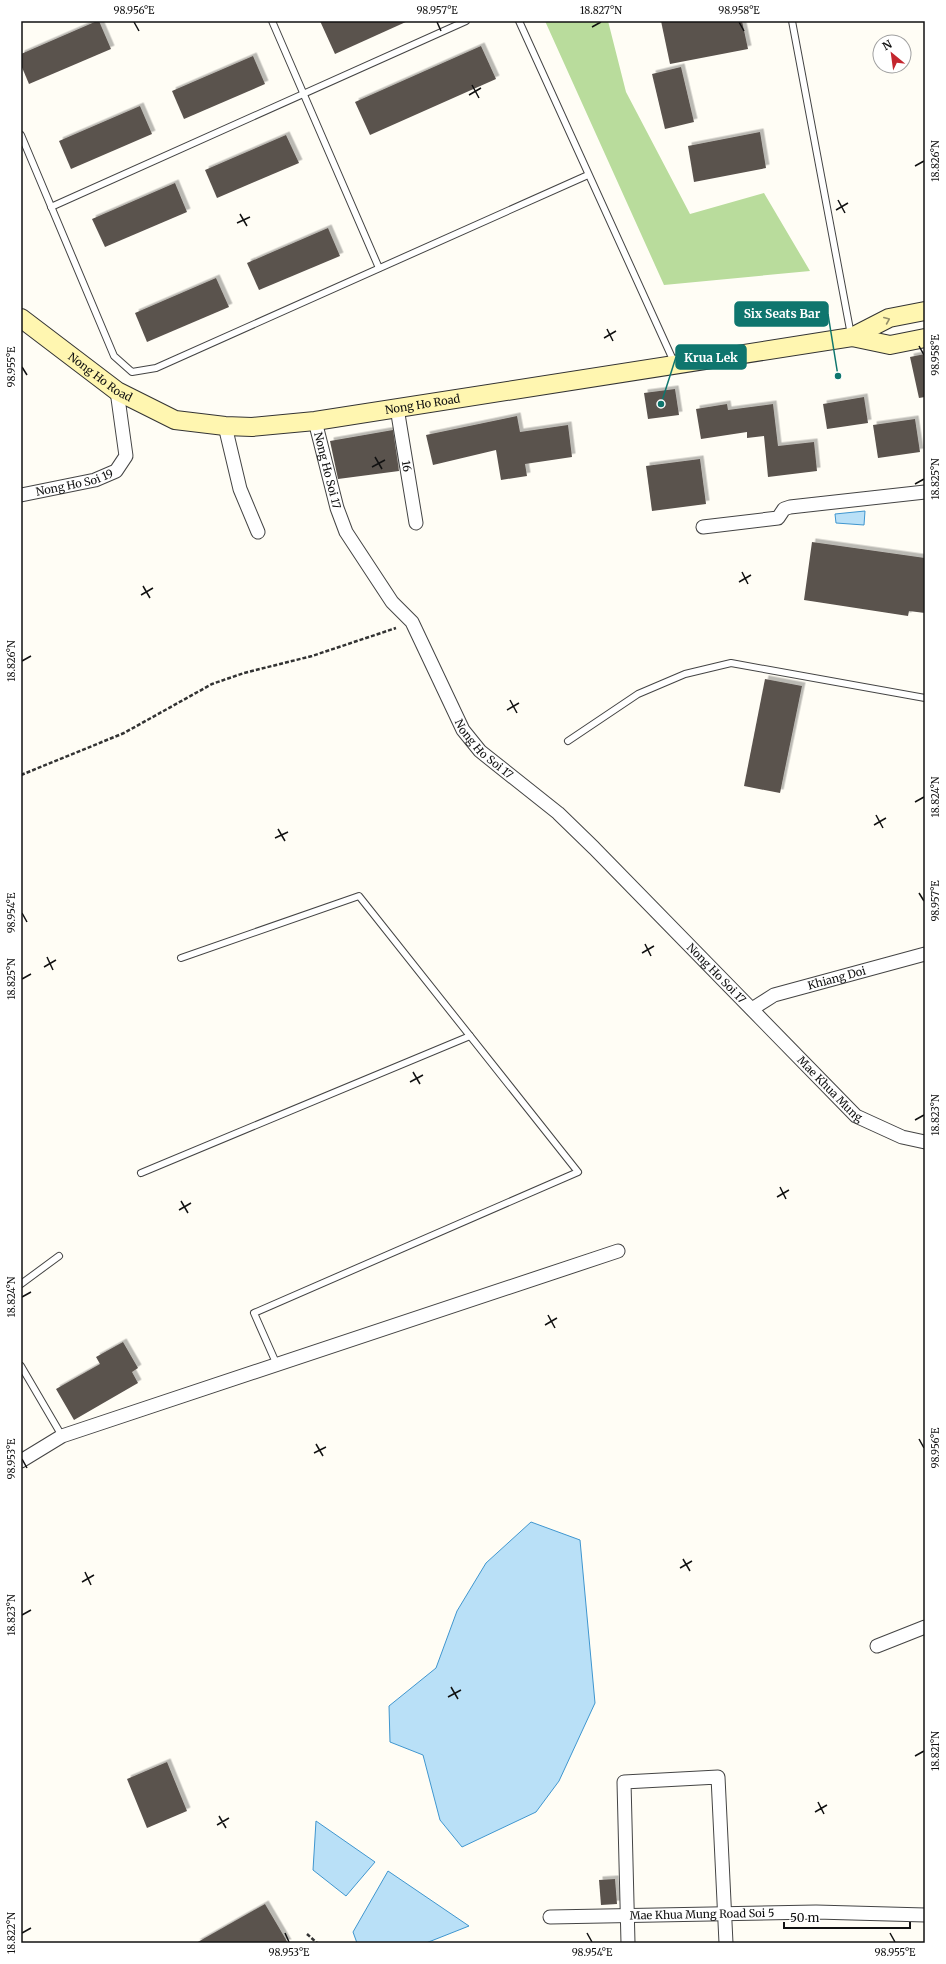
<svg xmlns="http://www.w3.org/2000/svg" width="946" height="1964" viewBox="0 0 946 1964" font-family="Merriweather,serif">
<defs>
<filter id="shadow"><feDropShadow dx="3.5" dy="-3.5" stdDeviation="0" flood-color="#0004"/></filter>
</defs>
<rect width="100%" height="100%" fill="#fffdf5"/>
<path fill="#b9dc9c" d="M545,21H608L626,92L690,214L764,193L810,271L664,285Z"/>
<g fill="#b9e0f7" stroke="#3f96cf">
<path d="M865,511L864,525L836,523L835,514Z"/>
<path d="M531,1522L580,1540L595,1703L559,1781L536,1812L462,1847L440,1820L423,1755L390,1742L389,1706L436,1668L457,1611L486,1563Z"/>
<path d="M316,1821L375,1862L346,1896L313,1870Z"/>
<path d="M388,1871L469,1926L426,1943H357L353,1932Z"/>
</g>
<g fill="#5a524d" filter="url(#shadow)">
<path d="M97,21H99L111,49L29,84L21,65V54Z"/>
<path d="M320,21H408L335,54Z"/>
<path d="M661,21H742L748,49L670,64Z"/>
<path d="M481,46L496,79L370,135L355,102Z"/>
<path d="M253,56L265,84L184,119L172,91Z"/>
<path d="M681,67L694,122L665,129L652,74Z"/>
<path d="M140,106L152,134L71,169L59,141Z"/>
<path d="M760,132L766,168L694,182L688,146Z"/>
<path d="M286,135L299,163L217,198L205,170Z"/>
<path d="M175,183L187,212L105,247L92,219Z"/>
<path d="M328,228L340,256L259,290L247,263Z"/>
<path d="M216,278L229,307L147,342L135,313Z"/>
<path d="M925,354V397L919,398L910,357Z"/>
<path d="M675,389L679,415L648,419L644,393Z"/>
<path d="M864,397L868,423L827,429L823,404Z"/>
<path d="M727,404L728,410L773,404L778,446L814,442L817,471L768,477L764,436L747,438V432L701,439L696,409Z"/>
<path d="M517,416L520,432L568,425L572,457L525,464L527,476L501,480L496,450L433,465L426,435Z"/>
<path d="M915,419L920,452L878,458L873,425Z"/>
<path d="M393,430L399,471L338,479L330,441Z"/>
<path d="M700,459L706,504L652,511L646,466Z"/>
<path d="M812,542L925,558V613L909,611L908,616L804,600Z"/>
<path d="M765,679L802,686L780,793L744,786Z"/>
<path d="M123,1342L138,1368L132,1372L138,1383L74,1420L56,1389L100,1364L96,1357Z"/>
<path d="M167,1762L187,1811L147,1828L127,1779Z"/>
<path d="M615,1879L617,1904L601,1905L599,1880Z"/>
<path d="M265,1904L288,1943H196Z"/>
</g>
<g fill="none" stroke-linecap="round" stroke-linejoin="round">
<g stroke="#444" stroke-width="8">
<g id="lane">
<path d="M272,21L379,268"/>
<path d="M519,21L674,362"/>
<path d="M792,21L851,335"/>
<path d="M21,135L114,356L132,372L156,368L588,175"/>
<path d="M51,207L466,21"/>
<path d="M568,741L638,694L685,674L731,663L925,698"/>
<path d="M181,958L359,896L578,1172L254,1313L277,1365"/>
<path d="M141,1173L470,1036"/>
<path d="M21,1284L59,1256"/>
<path d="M21,1366L62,1436"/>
</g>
</g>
<g stroke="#444" stroke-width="15">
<g id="street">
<path id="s1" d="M397,408L416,523"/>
<path id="s2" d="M315,421L337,508L346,532L392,602L412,622L463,730L480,751L558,813L594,848L856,1116L902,1137L925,1142"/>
<path d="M225,426L240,489L258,532"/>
<path id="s3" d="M21,495L95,480L116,471L126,456L117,391"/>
<path d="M703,527L778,518L784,509L790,507L925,492"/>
<path id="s4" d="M752,1009L774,995L925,954"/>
<path d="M21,1461L62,1436L618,1251"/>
<path d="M877,1646L925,1627"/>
<path id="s5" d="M550,1917L816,1912L925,1915"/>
<path d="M628,1943L624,1782L718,1777L726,1943"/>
</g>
</g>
<g stroke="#333" stroke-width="20">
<g id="secondary">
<path id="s6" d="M21,318L117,391L175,420L225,426L252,427L315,421L852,337L889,318L925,311"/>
<path d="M852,337L890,345L925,338"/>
</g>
</g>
<g stroke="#333" stroke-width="2.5" stroke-dasharray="4 2" stroke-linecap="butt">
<path d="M21,775L124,733L212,684L244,673L312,656L396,628"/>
<path d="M307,1934L317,1943"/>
</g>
<use href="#lane" stroke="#fff" stroke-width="6"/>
<use href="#street" stroke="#fff" stroke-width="13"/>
<use href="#secondary" stroke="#fff6b0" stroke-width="18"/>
</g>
<defs><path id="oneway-chevron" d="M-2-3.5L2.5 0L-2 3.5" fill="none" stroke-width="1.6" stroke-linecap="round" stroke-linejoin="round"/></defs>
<use stroke="#948f68" href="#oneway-chevron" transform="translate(887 320) rotate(-23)"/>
<path fill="none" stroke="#111" stroke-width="1.5" d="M134,22L139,31M437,22L441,31M739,22L744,31M592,27L601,22M472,85L479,98M469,95L481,88M915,166L924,161M838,200L845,213M836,210L848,203M240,214L247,226M237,223L250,217M607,329L613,341M604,338L616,331M919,346L924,355M22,367L27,375M375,457L382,469M372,467L385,460M915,484L924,479M742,572L748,584M739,582L751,575M143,586L150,598M141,595L153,588M22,661L31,656M510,700L517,713M507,710L519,703M915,802L924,797M876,815L883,828M874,825L886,818M278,829L285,841M275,838L288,832M919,893L924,901M22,913L27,922M645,944L651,956M642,953L654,946M47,957L53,970M44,967L56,960M22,979L31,974M413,1072L420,1084M410,1082L423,1075M915,1120L924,1115M780,1187L786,1199M777,1197L789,1190M181,1201L188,1213M179,1210L191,1203M22,1297L31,1292M548,1315L555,1328M545,1325L557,1318M919,1439L924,1448M316,1444L323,1456M314,1453L326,1447M22,1459L27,1468M683,1559L690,1571M680,1568L692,1561M85,1572L91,1585M82,1582L94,1575M22,1615L31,1610M451,1687L458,1699M448,1697L461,1690M915,1756L924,1751M818,1802L824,1814M815,1812L827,1805M219,1816L226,1828M217,1825L229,1818M22,1933L31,1928M285,1933L289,1942M587,1933L592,1942M890,1933L895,1942"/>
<g text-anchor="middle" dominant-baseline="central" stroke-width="4" stroke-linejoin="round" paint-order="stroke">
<g font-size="11" fill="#111" stroke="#fff">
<text stroke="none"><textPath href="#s6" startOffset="99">Nong Ho Road</textPath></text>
<text stroke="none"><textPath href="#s6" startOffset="435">Nong Ho Road</textPath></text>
<text stroke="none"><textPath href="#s1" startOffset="59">16</textPath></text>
<text stroke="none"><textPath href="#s2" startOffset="51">Nong Ho Soi 17</textPath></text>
<text stroke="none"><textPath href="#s3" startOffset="55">Nong Ho Soi 19</textPath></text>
<text stroke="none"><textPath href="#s2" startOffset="375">Nong Ho Soi 17</textPath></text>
<text stroke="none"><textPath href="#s2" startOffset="699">Nong Ho Soi 17</textPath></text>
<text stroke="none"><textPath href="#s4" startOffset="91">Khiang Doi</textPath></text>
<text stroke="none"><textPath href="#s2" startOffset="861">Mae Khua Mung</textPath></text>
<text stroke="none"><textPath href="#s5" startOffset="152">Mae Khua Mung Road Soi 5</textPath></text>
</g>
</g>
<path fill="none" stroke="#0f766e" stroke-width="1.5" d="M838 376L828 314M661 404L676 357"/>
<g fill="#0f766e" stroke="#fff" stroke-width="1.5">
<circle cx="838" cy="376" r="4"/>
<circle cx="661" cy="404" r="4"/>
</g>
<g fill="#0f766e" stroke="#0f766e" stroke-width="1.5">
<rect x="735" y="302" width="93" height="24" rx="4"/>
<rect x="676" y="345" width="70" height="24" rx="4"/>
</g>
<g font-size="12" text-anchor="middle" font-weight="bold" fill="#fff">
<text x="782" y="318">Six Seats Bar</text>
<text x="711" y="362">Krua Lek</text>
</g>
<rect width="946" height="1964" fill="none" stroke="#ffffff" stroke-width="44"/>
<g transform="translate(892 54) rotate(331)"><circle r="19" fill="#ffffff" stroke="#a0a0a0"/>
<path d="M0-3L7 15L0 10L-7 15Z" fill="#c4262e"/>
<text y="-6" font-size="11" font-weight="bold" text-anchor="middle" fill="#111111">N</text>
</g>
<path d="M784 1922v6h126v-6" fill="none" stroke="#111111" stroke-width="2"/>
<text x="790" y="1922" font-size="12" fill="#111111" stroke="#ffffff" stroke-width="3" paint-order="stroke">50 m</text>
<rect x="22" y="22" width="902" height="1920" fill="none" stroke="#111" stroke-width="1.5"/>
<g font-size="10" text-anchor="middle" fill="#111">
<text x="134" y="14">98.956°E</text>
<text x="437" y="14">98.957°E</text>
<text x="601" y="14">18.827°N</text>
<text x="739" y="14">98.958°E</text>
<text transform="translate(935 161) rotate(-90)" y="4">18.826°N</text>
<text transform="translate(935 355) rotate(-90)" y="4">98.958°E</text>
<text transform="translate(11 367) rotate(-90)" y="4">98.955°E</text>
<text transform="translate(935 479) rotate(-90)" y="4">18.825°N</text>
<text transform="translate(11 661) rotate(-90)" y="4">18.826°N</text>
<text transform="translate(935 797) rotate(-90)" y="4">18.824°N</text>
<text transform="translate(935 901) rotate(-90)" y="4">98.957°E</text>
<text transform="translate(11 913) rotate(-90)" y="4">98.954°E</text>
<text transform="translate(11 979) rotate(-90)" y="4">18.825°N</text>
<text transform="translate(935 1115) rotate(-90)" y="4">18.823°N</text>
<text transform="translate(11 1297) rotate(-90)" y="4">18.824°N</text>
<text transform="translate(935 1448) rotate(-90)" y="4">98.956°E</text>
<text transform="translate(11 1459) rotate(-90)" y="4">98.953°E</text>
<text transform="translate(11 1615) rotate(-90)" y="4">18.823°N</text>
<text transform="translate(935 1751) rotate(-90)" y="4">18.821°N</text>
<text transform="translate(11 1933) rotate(-90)" y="4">18.822°N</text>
<text x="289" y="1956">98.953°E</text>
<text x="592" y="1956">98.954°E</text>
<text x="895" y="1956">98.955°E</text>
</g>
</svg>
